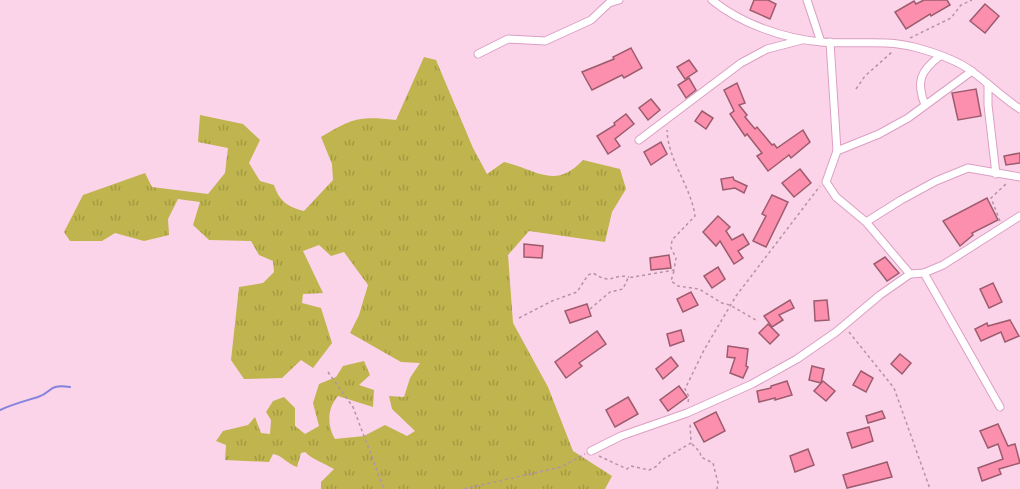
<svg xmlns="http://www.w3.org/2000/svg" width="1020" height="489" viewBox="0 0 1020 489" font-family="'Varela Round',sans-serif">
<defs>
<pattern id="grass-tufts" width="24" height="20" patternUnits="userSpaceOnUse" patternTransform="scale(1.5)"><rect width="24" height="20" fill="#bfb44d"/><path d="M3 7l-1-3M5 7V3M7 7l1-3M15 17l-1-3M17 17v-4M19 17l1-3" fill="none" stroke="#a49a43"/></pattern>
</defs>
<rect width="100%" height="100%" fill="#fbd4ea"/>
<path fill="url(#grass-tufts)" d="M424,57L436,60L473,148L487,174L504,162C537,170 555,190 583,160L620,169L626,189L612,212L605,242L529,231L508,255L513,323L548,387L573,451L612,476L605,489H321V482L334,469C324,463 313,460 305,452L301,453L297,467C287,464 282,455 273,454L269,462L225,460L226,445L216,441L223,431L248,425L255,417L261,433L270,434L271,420L266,412L273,401L284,397L295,408V426L305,434L319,426L313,403L319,384L336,377L343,366L364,361L370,375L359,385L374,390L373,407L338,396C327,408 327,426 335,439L364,436L385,425L407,436L415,431L392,409L389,396L404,397L410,378L420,363L401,362L350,333L359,315L368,285L344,252L331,256L319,245L303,251L323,293L303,294L302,303L321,308L332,343L313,368L301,360L282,378L244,379L231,360L239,287L263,283L274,272L273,261L259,255L251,241L209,240L193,225L200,202L178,199L168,219L169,235L144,241L115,233L102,241H70L64,232L83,195L145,173L152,187L208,194L225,173L228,148L198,142L200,115L243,124L260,140L249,163L260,181L274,185C279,201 288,207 304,211L333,180L332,164L321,137C353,118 359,116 396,120Z"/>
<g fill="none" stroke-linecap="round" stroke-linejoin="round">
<path stroke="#8482dd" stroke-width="2" d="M0,410C13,404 25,401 38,397C53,392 47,384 70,387"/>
</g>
<g fill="#fc8fad" stroke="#9c5c6d" stroke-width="1.5">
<path d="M754,0H768L776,4L770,19L750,10Z"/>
<path d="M924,0H947L950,5L931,16L930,14L906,29L895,12L914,1L916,4Z"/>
<path d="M985,4L999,16L985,33L970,21Z"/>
<path d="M631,48L642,68L624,78L622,75L592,90L582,72L614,59L613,57Z"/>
<path d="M689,60L697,71L685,79L677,67Z"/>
<path d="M689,78L696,90L686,98L678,85Z"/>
<path d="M737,83L745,103L739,105L747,115L745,117L755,129L757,127L772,145L774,144L777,148L803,130L810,142L791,158L789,155L768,171L757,156L762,153L747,134L745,136L730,114L734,111L724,90Z"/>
<path d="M976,89L981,116L958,120L952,93Z"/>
<path d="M651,99L660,110L648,120L639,108Z"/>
<path d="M702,111L713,118L706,129L695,121Z"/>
<path d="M626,114L634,124L615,139L620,146L608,154L597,136L615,125L614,123Z"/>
<path d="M661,142L667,154L651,165L644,152Z"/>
<path d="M1020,153V163L1006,165L1004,156Z"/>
<path d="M800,169L811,183L794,197L782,183Z"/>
<path d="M733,177L734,180L747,186L744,193L735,188L723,190L721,179Z"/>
<path d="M772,195L788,202L766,247L753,241L766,216L762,214Z"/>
<path d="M987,198L998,220L972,233L973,235L960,246L943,221Z"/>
<path d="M718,216L730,227L726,231L732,240L743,234L749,244L738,251L743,258L734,264L720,241L716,246L703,232Z"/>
<path d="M524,244L543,246L542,258L524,257Z"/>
<path d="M669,255L671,268L651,270L650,258Z"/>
<path d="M885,257L899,273L887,281L874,264Z"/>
<path d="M718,267L725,279L712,288L704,276Z"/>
<path d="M993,283L1002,302L989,308L980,289Z"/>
<path d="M691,292L698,305L683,312L677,299Z"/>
<path d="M790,300L794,308L779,315L783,320L772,327L764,316Z"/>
<path d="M827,300L829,320L815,321L814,301Z"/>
<path d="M587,304L591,316L570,323L565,311Z"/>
<path d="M1010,320L1019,336L1005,342L1001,332L981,341L975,329L987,323L988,326Z"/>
<path d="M768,324L779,335L770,344L759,333Z"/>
<path d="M681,330L684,341L670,346L667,334Z"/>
<path d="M597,331L606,344L579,363L582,366L566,378L555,362Z"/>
<path d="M728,346L748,349L746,366L748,367L743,378L730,373L735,358L727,357Z"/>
<path d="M900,354L911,363L902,374L891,364Z"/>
<path d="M671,357L678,366L663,379L656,369Z"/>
<path d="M812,366L824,369L821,383L809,380Z"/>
<path d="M861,371L873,378L866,392L853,385Z"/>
<path d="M787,381L792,395L775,400V398L759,402L757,391L771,388V386Z"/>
<path d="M823,381L835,391L826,401L814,391Z"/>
<path d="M679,386L687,397L668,411L660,400Z"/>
<path d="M628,397L638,414L615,427L606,410Z"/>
<path d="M882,411L885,418L868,423L866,416Z"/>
<path d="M716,412L725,431L704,442L694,423Z"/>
<path d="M998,424L1008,446L1015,444L1020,463L999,469L1001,474L982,481L978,468L1003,459L998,444L988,448L980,431Z"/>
<path d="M869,427L873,441L852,448L847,433Z"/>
<path d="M808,449L814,465L795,472L790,456Z"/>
<path d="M887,462L892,477L847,488L843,475Z"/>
</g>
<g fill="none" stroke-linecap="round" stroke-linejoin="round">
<g stroke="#dc9fc3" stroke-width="9">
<g id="minor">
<path d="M712,0C741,24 785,39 822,42C853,45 884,39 914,47C933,52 957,60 973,72C989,84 1003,98 1020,109"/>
<path d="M807,0L821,42"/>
<path d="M830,42L837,151L826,182L836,197L866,222L910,274"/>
<path d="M478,54L508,39L545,41L591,20L609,3L619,0"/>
<path d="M988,84V105L996,174"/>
<path d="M925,105C916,82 920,71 940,56"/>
<path d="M639,140L741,63L767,49L802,40"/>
<path d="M837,151L879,134L908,118L972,71"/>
<path d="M866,222L901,200L936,181L968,168L1020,177"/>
<path d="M924,273L1000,407"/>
<path d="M591,451L621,436L687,413L752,384L797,359L836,332L880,295L910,274L924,273L943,265L1020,216"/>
</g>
</g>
<g stroke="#b493a6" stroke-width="1.5" stroke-dasharray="3 3" stroke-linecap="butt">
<path d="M910,38L951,18L961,5L972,0"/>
<path d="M856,89L865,76L892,52"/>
<path d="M1000,221L991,198L1008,182"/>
<path d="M674,271L671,281L678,286L699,289L722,303L730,305L756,320"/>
<path d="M590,309L610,292L623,289L628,278L674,270L676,258L671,248L672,240L695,216C691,186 668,161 667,130"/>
<path d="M519,318L552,301L577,292L588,275L593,273C613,286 612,273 629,277"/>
<path d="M849,332L894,388L930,489"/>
<path d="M328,372L353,407L384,489"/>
<path d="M688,402L689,397L685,389L704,350L736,296L820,186"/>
<path d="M692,444L700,452L701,457L713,463L718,483L717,489"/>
<path d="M599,456L627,469L631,466L649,470L657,466L662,460L691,443L690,422"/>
<path d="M464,489L561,467L585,454"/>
</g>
<use href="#minor" stroke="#fff" stroke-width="7"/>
</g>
</svg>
